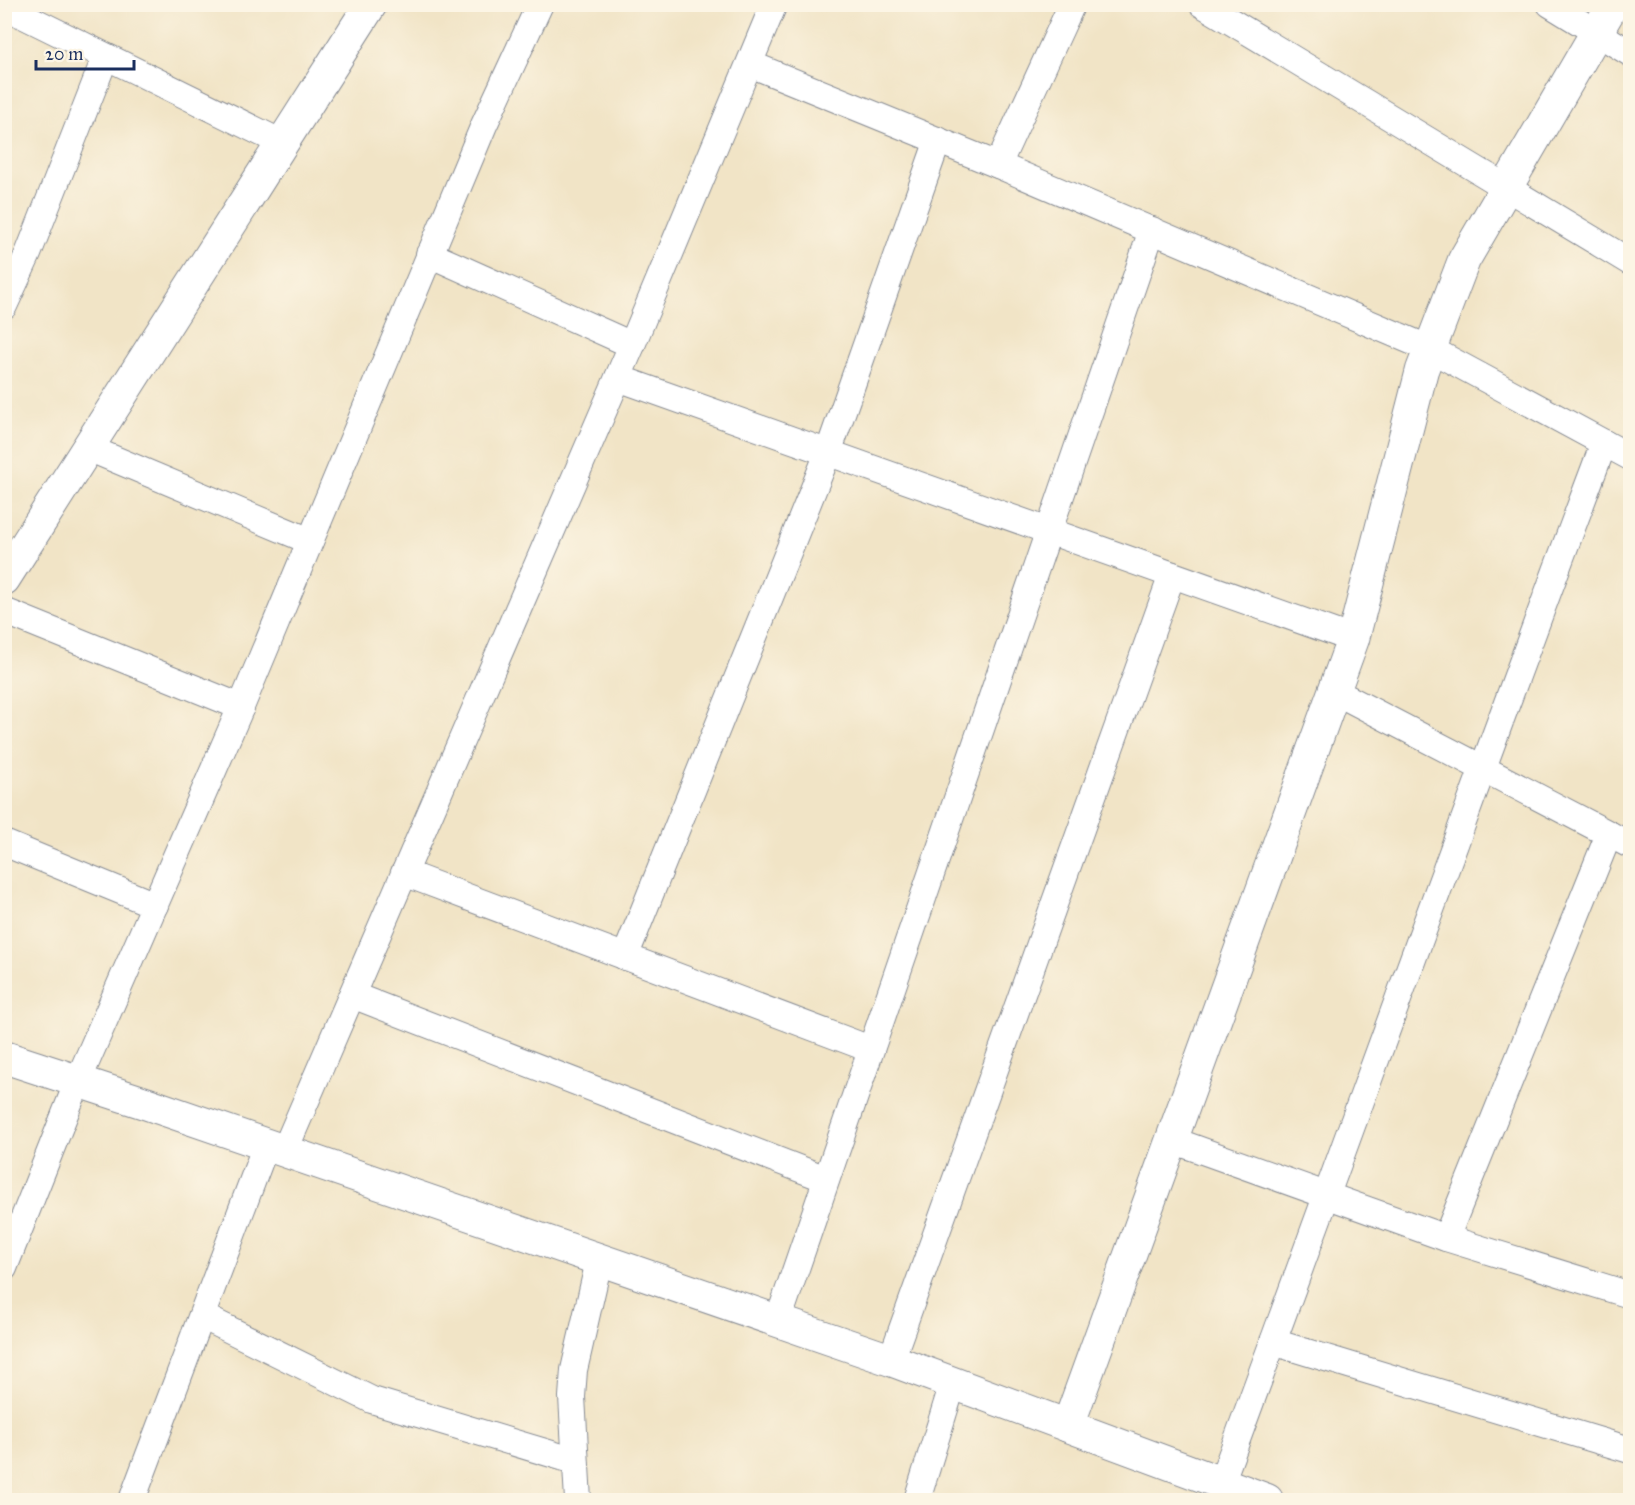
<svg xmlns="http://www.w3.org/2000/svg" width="1635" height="1505" viewBox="0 0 1635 1505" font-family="'IM FELL Great Primer',serif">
<rect width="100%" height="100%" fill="#fcf5e5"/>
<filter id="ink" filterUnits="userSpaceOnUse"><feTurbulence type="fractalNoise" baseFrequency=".0167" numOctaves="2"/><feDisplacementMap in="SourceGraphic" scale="12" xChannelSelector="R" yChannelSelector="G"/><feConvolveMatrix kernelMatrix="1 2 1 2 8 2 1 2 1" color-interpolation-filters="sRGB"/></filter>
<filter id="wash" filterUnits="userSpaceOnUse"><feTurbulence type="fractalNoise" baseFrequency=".008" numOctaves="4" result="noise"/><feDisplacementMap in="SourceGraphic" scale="24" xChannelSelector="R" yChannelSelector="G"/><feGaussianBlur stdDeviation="1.35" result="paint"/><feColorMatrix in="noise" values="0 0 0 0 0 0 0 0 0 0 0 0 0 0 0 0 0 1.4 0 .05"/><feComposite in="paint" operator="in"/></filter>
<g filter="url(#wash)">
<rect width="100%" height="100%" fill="#f1e4c6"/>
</g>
<g filter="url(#ink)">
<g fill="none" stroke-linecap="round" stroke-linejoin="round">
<g stroke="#868a92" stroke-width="28">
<g id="minor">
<path d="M1202,4L1630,262"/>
<path d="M1550,4L1630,53"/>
<path d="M4,6L282,143"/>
<path d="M750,64L998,165L1430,349L1630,457"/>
<path d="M998,165L1072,4"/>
<path d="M429,254L632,345"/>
<path d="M4,306L28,254L105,58"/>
<path d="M618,378L1353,639"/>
<path d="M88,448L310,541"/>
<path d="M4,611L241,707"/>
<path d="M1334,691L1630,845"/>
<path d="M4,843L155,905"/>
<path d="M404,873L870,1049"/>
<path d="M625,957L828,453L938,140"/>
<path d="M352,995L826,1179"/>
<path d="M1172,1140L1446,1238L1630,1295"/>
<path d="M284,1152L632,345L774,4"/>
<path d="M1446,1238L1609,834"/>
<path d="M4,1268L78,1081L241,707L484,125L540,4"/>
<path d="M202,1316L372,1400L575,1461"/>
<path d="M778,1321L1152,230"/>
<path d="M1273,1342L1630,1450"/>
<path d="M891,1360L1172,575"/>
<path d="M1221,1483C1349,1137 1473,789 1604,443"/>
<path d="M132,1500L266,1145"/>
<path d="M578,1500L572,1397L574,1370L599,1261"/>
<path d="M917,1500L953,1383"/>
</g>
</g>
<g stroke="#868a92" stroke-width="34">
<g id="tertiary">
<path d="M4,579L371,4"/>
<path d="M4,1057L148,1104L891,1360L1267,1500"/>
<path d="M1068,1426L1353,639L1422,370L1464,260L1613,4"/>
</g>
</g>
<use href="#minor" stroke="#fff" stroke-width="26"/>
<use href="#tertiary" stroke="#fff" stroke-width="32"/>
</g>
</g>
<rect width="1635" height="1505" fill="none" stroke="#fcf5e5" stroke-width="24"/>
<path d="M36 60v9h98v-9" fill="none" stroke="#1b2f5e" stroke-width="3"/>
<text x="45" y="60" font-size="18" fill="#1b2f5e" stroke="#fcf5e5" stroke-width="4.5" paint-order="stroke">20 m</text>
</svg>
